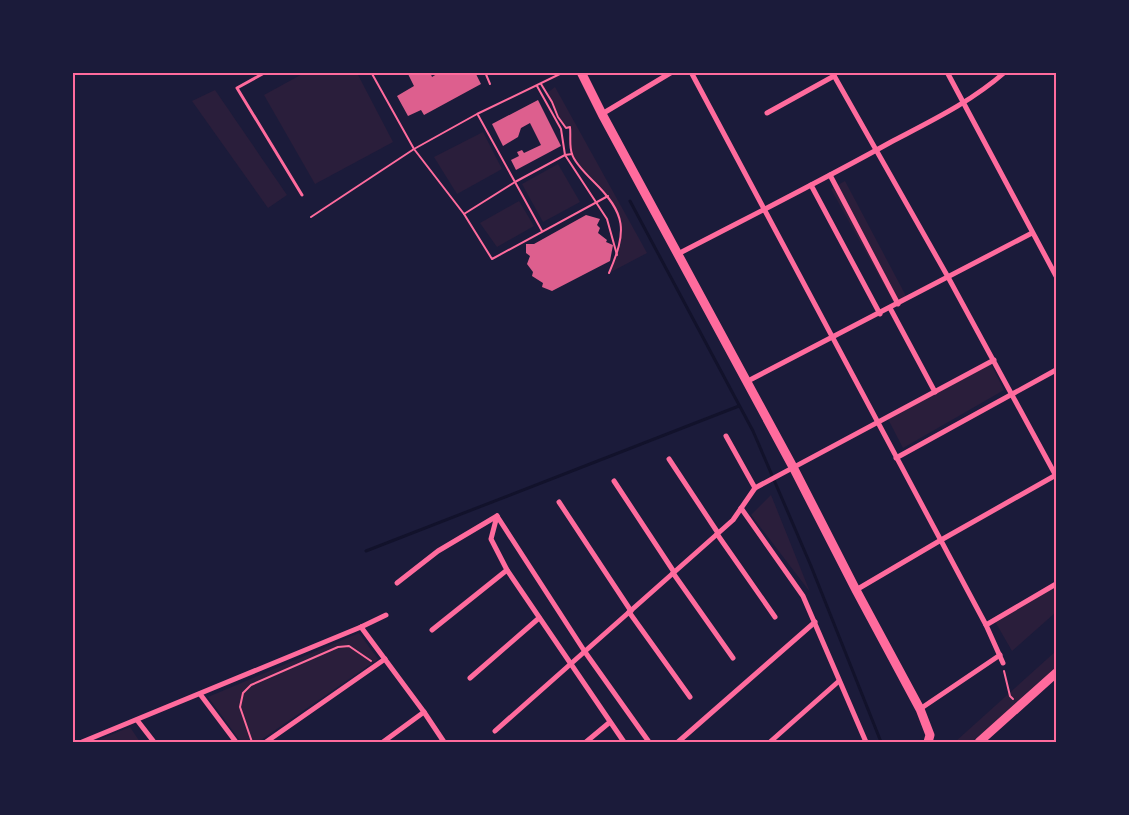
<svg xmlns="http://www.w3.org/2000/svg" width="1129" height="815" viewBox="0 0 1129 815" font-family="Manrope,sans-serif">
<rect width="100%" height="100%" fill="#1b1b3a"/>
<g fill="#2a1e3b">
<path d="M306,72L357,73L393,142L315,184L264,95Z"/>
<path d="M555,87L647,253L609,273C628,230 627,215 593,181C586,174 575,164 572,154C569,147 571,135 570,127L566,128C557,117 554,105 546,94Z"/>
<path d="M215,90L287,195L268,208L192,101Z"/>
<path d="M483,132L502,169L457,194L434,157Z"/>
<path d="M558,164L580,202L543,222L522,184Z"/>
<path d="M845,181L906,296L894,303L831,189Z"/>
<path d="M519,201L534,226L497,247L480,223Z"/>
<path d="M991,364L1004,390L903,448L888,419Z"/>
<path d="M771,495L810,592L751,515Z"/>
<path d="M1056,584V612L1012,651L993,618Z"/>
<path d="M359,633L378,659L258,742H241L208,697Z"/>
<path d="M1056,651V668L973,742H955Z"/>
<path d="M130,727L140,742H93Z"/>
</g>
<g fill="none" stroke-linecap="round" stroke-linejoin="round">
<g stroke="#12122b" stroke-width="3">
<path d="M630,201L753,431L811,566L881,742"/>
<path d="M366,551L739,406"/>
</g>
</g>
<g fill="#dd5f8e">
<path d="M407,72H430L432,77L440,72H475L481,84L424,115L421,110L408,116L397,96L414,86Z"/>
<path d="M538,100L561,146L516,170L511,160L519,156L517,152L522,150L524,153L541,145L530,123L521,128L518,137L503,146L492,124Z"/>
<path d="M586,215L600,219L597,225L600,228L598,233L607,240L606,242L613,245L610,261L552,291L542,287L543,283L532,276L533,272L527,264L530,256L526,253V244H534Z"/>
</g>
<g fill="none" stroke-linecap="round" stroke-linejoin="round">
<g stroke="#ff6b9d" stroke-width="2">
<path d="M371,72L414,149L464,214L515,182L565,155L572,154"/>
<path d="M485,72L490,84"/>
<path d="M541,84L552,102L558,117L566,128L570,127C571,135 569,146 572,154C574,162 587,175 593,181C627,214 627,231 609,273"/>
<path d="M537,86L561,129L565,155L607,219L617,255"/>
<path d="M478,115L542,231"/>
<path d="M464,214L492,259L608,196"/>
<path d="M311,217L414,149L477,114L564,72"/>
<path d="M1004,671L1010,696L1013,699"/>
<path d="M104,742H116"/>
<path d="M252,742L240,707L243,693L251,685L338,647L349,646L371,661"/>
</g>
<path stroke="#ff6b9d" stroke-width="3" d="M266,72L237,88L302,195"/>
<g stroke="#ff6b9d" stroke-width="5">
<path d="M691,72L986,625L1003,663"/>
<path d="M832,72L948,277L1056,476"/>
<path d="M947,72L1056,276"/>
<path d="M767,113L834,76"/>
<path d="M602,114L672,72"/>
<path d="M830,175L898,304"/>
<path d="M811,185L880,314"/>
<path d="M678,254C749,217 821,181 891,142C931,121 971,102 1005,72"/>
<path d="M890,308L935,392"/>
<path d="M746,382L1032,233"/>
<path d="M726,436L755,488"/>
<path d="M896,458L1056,370"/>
<path d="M669,459L718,533"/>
<path d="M614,481L674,572"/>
<path d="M559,502L631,611"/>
<path d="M741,508L803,596L866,742"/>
<path d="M497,516L585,652L649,742"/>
<path d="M497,516L491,539L507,570L624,742"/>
<path d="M717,534L775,617"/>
<path d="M673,573L733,658"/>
<path d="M397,583L438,551L497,516"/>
<path d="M856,590L941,540L1056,475"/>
<path d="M629,612L690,697"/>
<path d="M986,625L1056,584"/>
<path d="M361,627L424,712L444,742"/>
<path d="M432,630L507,570"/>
<path d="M470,678L539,618"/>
<path d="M200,694L236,742"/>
<path d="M920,709L1000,655"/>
<path d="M137,720L154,742"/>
<path d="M495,731L733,520L755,488L994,360"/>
<path d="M82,742L361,627L386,615"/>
<path d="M266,742L385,659"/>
<path d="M383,742L424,712"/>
<path d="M586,742L610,722"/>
<path d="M678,742L815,622"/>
<path d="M770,742L839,681"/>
</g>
<g stroke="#ff6b9d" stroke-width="9">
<path d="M581,72L602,114L793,467L856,590L920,709L930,735L928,742"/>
<path d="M979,742L1056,673"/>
</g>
</g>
<rect width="1129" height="815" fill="none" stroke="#1b1b3a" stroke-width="148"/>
<rect x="74" y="74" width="981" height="667" fill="none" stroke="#ff6b9d" stroke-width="2"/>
</svg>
